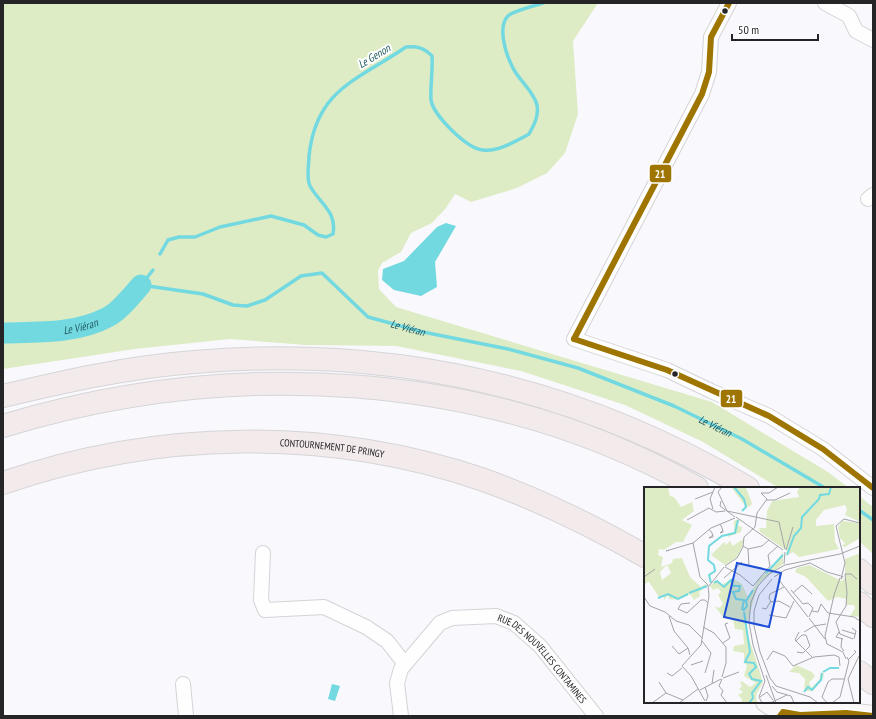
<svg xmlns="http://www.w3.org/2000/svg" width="876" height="719" viewBox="0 0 876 719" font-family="'PT Sans Narrow',sans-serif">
<rect width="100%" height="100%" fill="#f9f9fd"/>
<g fill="#deecc6">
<path d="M3,3H598L573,41L578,114L565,153L547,173L517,188L471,202L455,194L446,208L432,223L411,233L401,252L382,263L378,271L379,289L396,307L712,402L828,472L849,488H779L703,442L625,405L521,371L396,346L306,345L230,339L135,349L3,369Z"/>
<path d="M859,496L873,507V554L859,541Z"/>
</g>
<g fill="#73d9e0">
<path d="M446,223L456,226L435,262L437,287L421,296L394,290L382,280L383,269L404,261L437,227Z"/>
<path d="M332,684L340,686L335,701L328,699Z"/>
</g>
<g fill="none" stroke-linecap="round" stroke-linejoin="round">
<g stroke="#73d9e0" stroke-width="3.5">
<path d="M160,254L168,240L179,237H195L220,227L271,216L304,225L318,235L326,237L333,234C337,211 320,204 310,186C306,178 309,165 309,156C316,89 358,80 406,47C418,46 424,48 432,56C433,71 430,86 431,100C433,115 467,149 483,150C498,152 516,141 529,134C534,125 539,116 537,105C533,90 518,80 512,66C506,54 497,27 508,16C513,11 534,6 543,3"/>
<path id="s1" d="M141,285L203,294L233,305L247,306L265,300L301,276L322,273L368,317L423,332L508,349L578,368L674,406L709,423L742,439L825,488"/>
<path d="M141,285L153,270"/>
<path d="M859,510L873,520"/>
</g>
<path stroke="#73d9e0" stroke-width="21" id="s2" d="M3,333C38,332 76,334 108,317C119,312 133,294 141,285"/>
<g stroke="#d4d4d7" stroke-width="16">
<g id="street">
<path d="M729,3L711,37L709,72L702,94L574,339L667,370L711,391L769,416L823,449L873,488"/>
<path d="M825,3L849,16L856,31L873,40"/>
<path d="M868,199L873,195"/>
<path d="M263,553L261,600L265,610L324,607L366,627L387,641L405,664"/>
<path d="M183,684L186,716"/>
<path id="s3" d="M401,716L397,683L401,669L440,623L452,618L496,616L514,623L540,646L596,716"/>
</g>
</g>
<g stroke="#d4d4d7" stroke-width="22">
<g id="secondary">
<path d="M766,702L783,712"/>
<path d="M786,702L826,708L846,713L873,716"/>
</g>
</g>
<g stroke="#d5d5d7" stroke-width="24">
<g id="highway">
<path d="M3,396C66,381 129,367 194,362C391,345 577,387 748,488"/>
<path d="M3,426C230,357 488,369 697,488"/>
<path id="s4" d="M3,483C157,430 326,427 481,479C538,499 593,526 645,556"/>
<path d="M859,570L873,583"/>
<path d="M859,603L873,616"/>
<path d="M859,672L873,683"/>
</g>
</g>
<use href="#street" stroke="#fefeff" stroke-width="14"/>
<use href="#secondary" stroke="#fbf8f9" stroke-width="20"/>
<use href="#highway" stroke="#f3eaeb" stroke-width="22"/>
<g stroke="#fff" stroke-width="9">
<g id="bus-1">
<path d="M574,339L702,94L709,72L711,37L729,3"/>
<path d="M574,339L667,370L769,416L823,449L873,488"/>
<path d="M780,716L783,712L800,715L846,713L873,716"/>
</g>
</g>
<use href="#bus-1" stroke="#9e7500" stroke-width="6"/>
</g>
<g fill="#252528" stroke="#fff" stroke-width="1.5">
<circle cx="725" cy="11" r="3.5"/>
<circle cx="675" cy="374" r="3.5"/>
</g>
<g text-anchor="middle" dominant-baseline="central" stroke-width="4" stroke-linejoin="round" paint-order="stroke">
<g font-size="10" fill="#252528" stroke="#fff">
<text stroke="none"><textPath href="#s4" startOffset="334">CONTOURNEMENT DE PRINGY</textPath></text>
<text stroke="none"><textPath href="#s3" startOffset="229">RUE DES NOUVELLES CONTAMINES</textPath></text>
</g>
<g font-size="11" font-style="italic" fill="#225c60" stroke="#fff">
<text transform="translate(374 56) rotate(-31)">Le Genon</text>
<text stroke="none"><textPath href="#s2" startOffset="78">Le Viéran</textPath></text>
<text stroke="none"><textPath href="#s1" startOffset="297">Le Viéran</textPath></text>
<text stroke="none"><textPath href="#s1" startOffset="621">Le Viéran</textPath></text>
</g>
</g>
<g transform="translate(644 487)">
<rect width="216" height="216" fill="#f9f9fd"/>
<path d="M0,0H24L26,9L30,10L37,20L48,15L50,24L38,33L48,38L39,55H32L20,63L15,62L14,68L19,70L17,80L28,76L29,72L38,71L46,90L57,100L62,97L63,100L55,105L56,109L50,113L46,107L34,113L25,112L24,108L20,113V109L15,110L5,95L0,97ZM23,78L27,86L18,93L16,85ZM87,0L102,1L108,16L107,19L102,20ZM156,0H216V35L201,28L203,22L201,18L180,23L172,33V39L190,37L191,55L195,62L155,70L149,65L142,69L143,64L116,45L115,41H122L123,24L128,14L155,10L153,5ZM94,32L96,34L93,38L98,40L97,45L84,50L83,47L90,45V34ZM198,34L216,36V51L201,60L198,59L201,56L196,51L194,40ZM99,52V59L92,71L81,78L67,68L80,55L82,58L86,54L89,59ZM139,65V77L114,97L103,137L104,148L119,195L112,208L113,216H97L98,212L94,208L99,205L95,202L98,199L96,196L98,194L106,200L112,196L100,189L103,178L100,176V166L89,164L90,159L100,157L99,143L91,142L89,133L79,130L72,121L71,119L75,121L79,117L74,108L77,105L74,101L69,103L66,99L72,93L78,98L88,91L98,97L104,110L115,92L128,80ZM216,66V130L206,129L211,121L210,118H202L203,112L193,110L184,114L162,90L151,85L153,81L165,78L198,94L201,91V72ZM152,178L168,185L171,189L165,196L167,201L175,193L177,185L180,187L179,191L169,204H160L161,192L155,186L145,185Z" fill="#deecc6" fill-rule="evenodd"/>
<path fill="none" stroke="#73d9e0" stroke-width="2" d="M90,0L100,12L102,20L98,24M143,68L150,49L157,41L158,30L175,12L176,8L185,7L187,0M122,86L139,68M67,96L65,88L71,84L70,78L64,73L65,59L78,49L91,46L94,33M70,96L73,94L80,100L87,93L89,99H96L95,104L89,105L92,112L100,113L98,123M45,106L63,99M14,111L24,107L34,112L44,107M99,124L103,119L102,114L109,103M100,125L106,165L101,175L110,176L112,180L105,187L108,192L117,194L108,206L109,211L105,216M179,185L186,181H195M160,205L164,200L168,203L177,193L178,186"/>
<path fill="none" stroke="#a4a4a8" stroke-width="1" d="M78,0L74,5L83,24L135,35L141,62M51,12L69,5M122,13H131L146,6M77,14L76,19L91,30M69,22L66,12L71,0M92,30L139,63M43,33L65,21L72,25L81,24M76,37L78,41L79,44V45L76,46L79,43M65,42L68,46L69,49V50L65,51L69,48M49,56L56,90L64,98M99,59L104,62L105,79M104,62L118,59L125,53M25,63L22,64L49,56L67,41L91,31M142,63L149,40M140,77L141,65M81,79L93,71L99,60L100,50L111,40L113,26L123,12L117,6H125L134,0M81,80L96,88L109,99L126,79L124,68L134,59M136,87L135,93L164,130M199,89L197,92L201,76L192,39L200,32L216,36M0,90L11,82M130,90L141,83L166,76L183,85L197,89M80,91L98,75M196,91L190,108L181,149L183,157L199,165L202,172M128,92L115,108L110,124V139L116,165L126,191L132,199L166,210L174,216M65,99L80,80M140,100L126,107L125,111L127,115L135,114L146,120M147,103L159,117L164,116L169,121L165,130M149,106L158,98L168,107M0,110L6,119L21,125L32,134L45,138L58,151M46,116L37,117L34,122L43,126L57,113H61L64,116M118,121L122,122L127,114M168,124L174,125L177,117L184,126L210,130L216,134M125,128L142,131L150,114M25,129L30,144L44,161L46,168M165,131L181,152M192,135L202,119L203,106L201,87H207L213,92M192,135L196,147L209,152M59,140L70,146L82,160V176L78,190M208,141L212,144L210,152M198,143L211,147M155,145L151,153L169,171M160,145L170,139L182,137M195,145L192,150L199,152M198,151L197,160L200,164M58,154L67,166L61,186M152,154L158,148H162L166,159L159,166L153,165M79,156L86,151L81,137L84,136M28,159L35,167L44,161M123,173L129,164L141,169L149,179L170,170L190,168L195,170L196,179M204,173L212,165L210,163M47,178L59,174M23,186L28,189L38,181M122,188L132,216M79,191L95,185M78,192L75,199L79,204M68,197L70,183M128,199L133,205L147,209L150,216M61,200L64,209L62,214M56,203L77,192M79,204L77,208L83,216M22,206L39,213M116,210L123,205L129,213M61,214L47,189L38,179L57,158L65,109L64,98M8,216L22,206L15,195M35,216L54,202M118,216L115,210L121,194L109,158L105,135L107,115L114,99L125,87L141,78L196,67L216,59M126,216L143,208M183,216L178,210L184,195L188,192H200M188,216L196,210L205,174L203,170M210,216L204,192L216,167"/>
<path fill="#1d4ed8" fill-opacity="0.15" stroke="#1d4ed8" stroke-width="2" d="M93,76L137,86L125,140L80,130Z"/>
<rect width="216" height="216" fill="none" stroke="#252528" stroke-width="2"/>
</g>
<g stroke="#fff" stroke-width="1.5">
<rect x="649" y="164" width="23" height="19" rx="4" fill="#9e7500"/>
<rect x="720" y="389" width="23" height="19" rx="4" fill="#9e7500"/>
</g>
<g font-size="11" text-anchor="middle" font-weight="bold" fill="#fff">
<text x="660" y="178">21</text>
<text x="731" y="403">21</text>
</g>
<rect width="876" height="719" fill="none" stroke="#252528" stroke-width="8"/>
<path d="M732 34v6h86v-6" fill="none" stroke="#252528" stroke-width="2"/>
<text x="738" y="34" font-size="12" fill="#252528" stroke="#ffffff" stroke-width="3" paint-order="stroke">50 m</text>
</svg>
